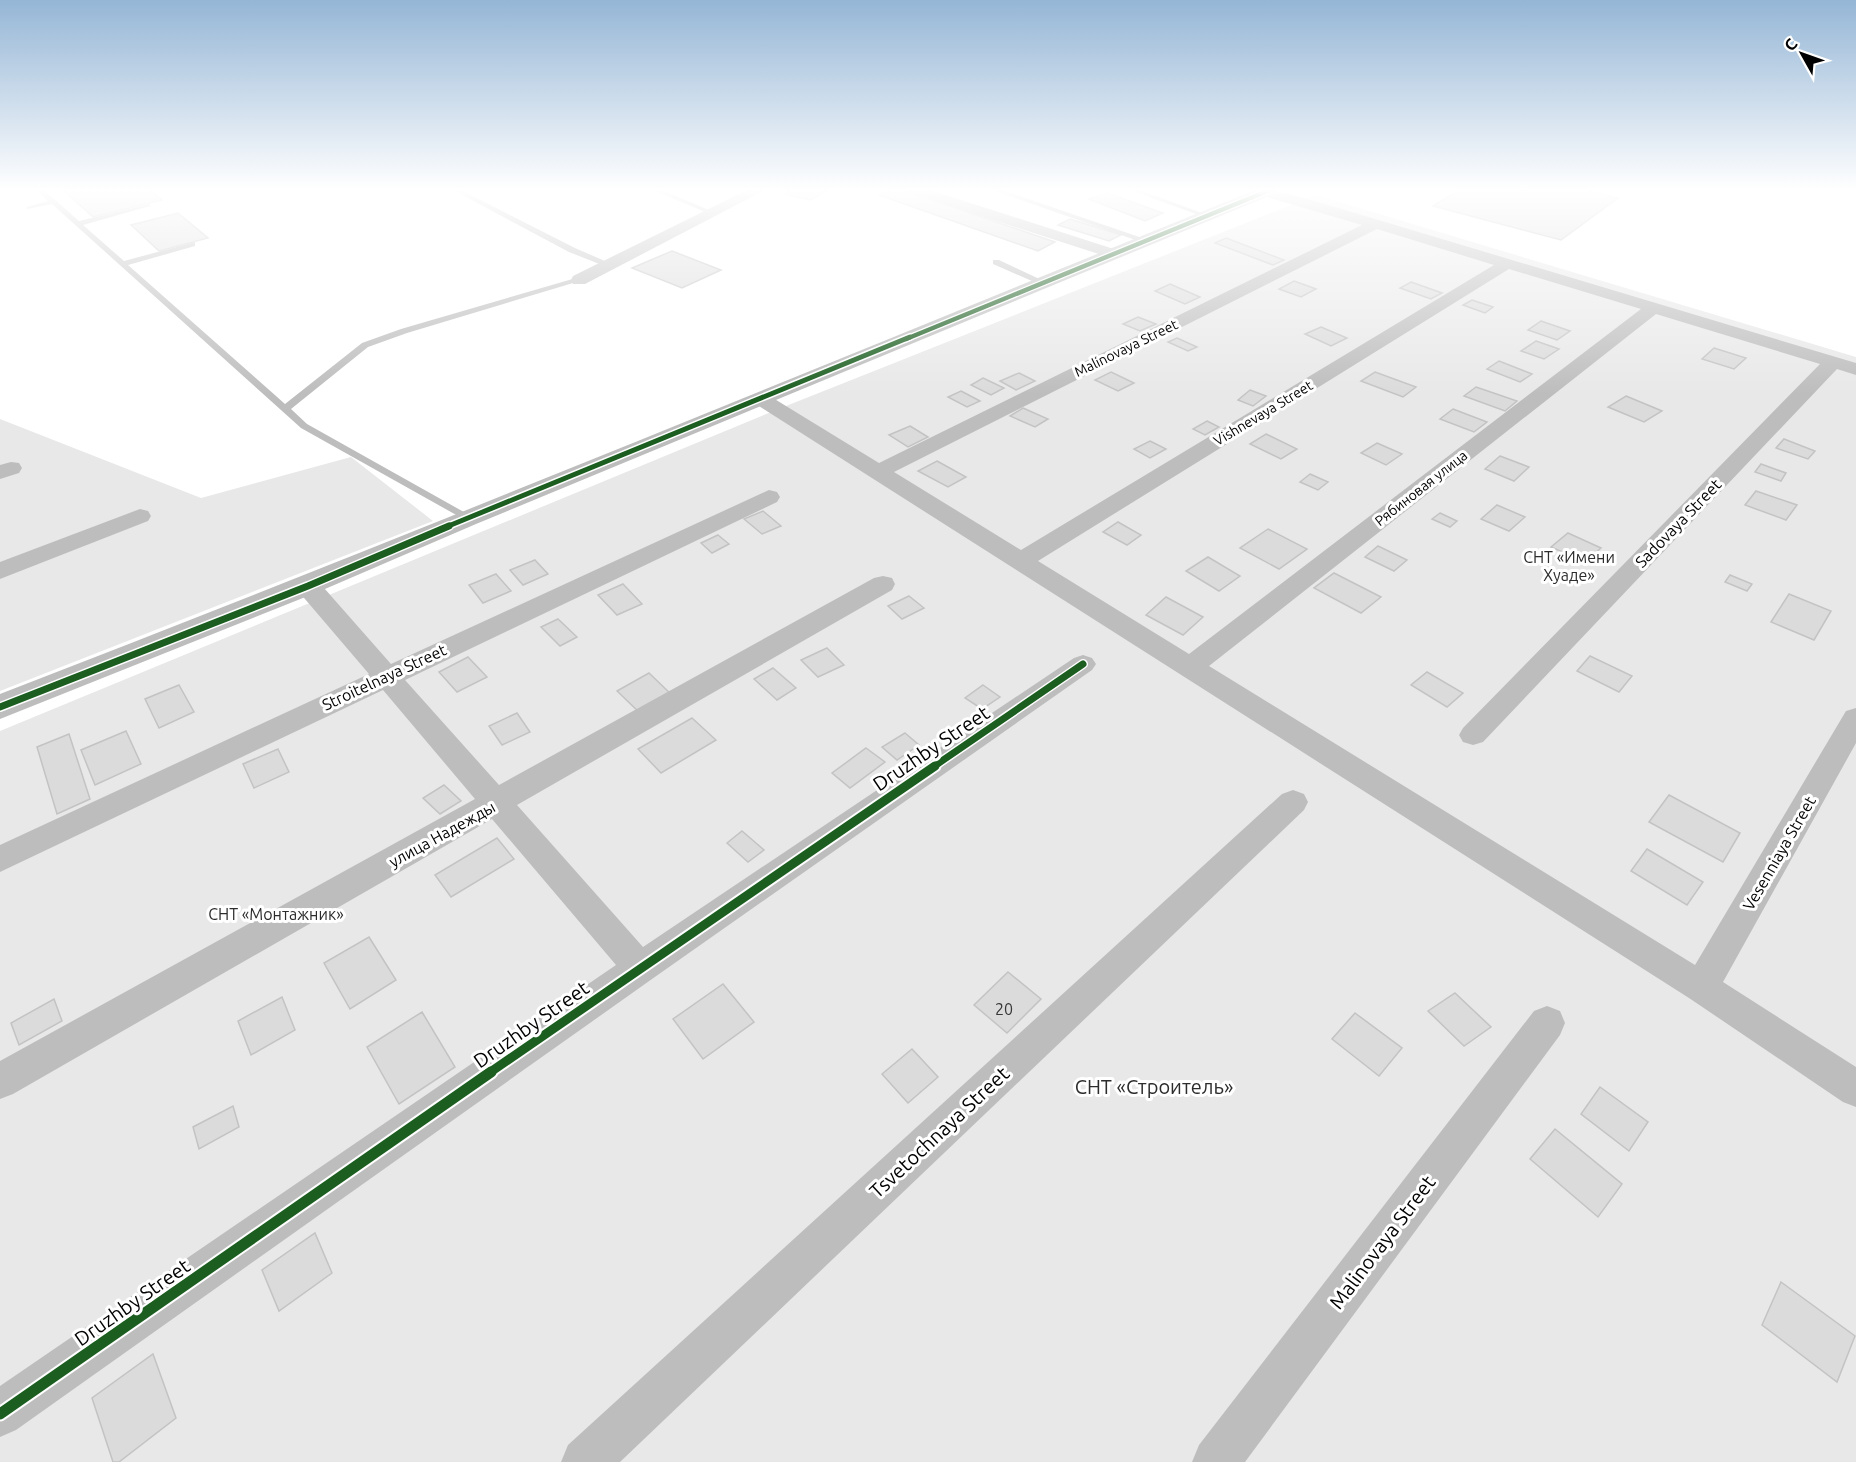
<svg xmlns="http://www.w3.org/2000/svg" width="1856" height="1462" viewBox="0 0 1856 1462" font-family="Ubuntu,sans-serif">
<rect width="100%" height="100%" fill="#fff"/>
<g fill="#e8e8e8">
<path d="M1316,195L1856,357V1462H0V731L781,408Z"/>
<path d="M0,419L201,498L351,457L433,521L0,691Z"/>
</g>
<g fill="#dbdbdb" stroke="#c3c3c3" stroke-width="1.5">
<path d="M63,190H150L162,200L93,217Z"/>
<path d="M791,190H828L811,200L784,194Z"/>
<path d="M893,190H903L1055,242L1038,251L879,195Z"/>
<path d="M1459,190H1586L1618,198L1561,240L1433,206Z"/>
<path d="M1107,193L1163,213L1145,221L1089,199Z"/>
<path d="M178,213L208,238L159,251L131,225Z"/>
<path d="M1070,219L1121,235L1109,241L1058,225Z"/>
<path d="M1226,238L1284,260L1273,265L1215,243Z"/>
<path d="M672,251L721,270L682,288L632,268Z"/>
<path d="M1294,281L1316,289L1301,297L1279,289Z"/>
<path d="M1411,282L1442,293L1431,299L1400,288Z"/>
<path d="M1170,284L1200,297L1185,304L1155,291Z"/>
<path d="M1472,300L1493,307L1485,313L1463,305Z"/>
<path d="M1138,317L1156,324L1140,331L1123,324Z"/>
<path d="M1541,321L1570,331L1557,340L1528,330Z"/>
<path d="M1321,327L1347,338L1331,346L1305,334Z"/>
<path d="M1177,338L1197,347L1188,351L1168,342Z"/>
<path d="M1536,341L1559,349L1544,359L1521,351Z"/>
<path d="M1714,348L1746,358L1734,369L1702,359Z"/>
<path d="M1499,361L1532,374L1520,382L1487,369Z"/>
<path d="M1111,372L1134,383L1118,391L1095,380Z"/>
<path d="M1375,372L1416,387L1403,397L1361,381Z"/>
<path d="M1019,373L1035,381L1016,390L1000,381Z"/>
<path d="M983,378L1004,388L991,395L971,385Z"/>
<path d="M1476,387L1517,401L1505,411L1464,396Z"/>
<path d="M1250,390L1266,396L1253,406L1238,400Z"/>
<path d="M961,391L980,401L967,407L948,397Z"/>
<path d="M1626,396L1662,411L1644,422L1608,407Z"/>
<path d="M1023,408L1048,419L1035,427L1010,416Z"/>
<path d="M1453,409L1487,422L1474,432L1440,419Z"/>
<path d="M1207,421L1219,427L1205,435L1193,429Z"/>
<path d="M910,426L928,437L908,447L889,435Z"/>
<path d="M1266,434L1297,449L1281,459L1250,444Z"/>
<path d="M1784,439L1815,451L1808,459L1776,448Z"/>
<path d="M1150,441L1166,449L1150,458L1134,449Z"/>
<path d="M1377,443L1402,454L1386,465L1361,453Z"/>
<path d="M1500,456L1529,467L1514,481L1485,469Z"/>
<path d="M937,461L966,477L948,487L918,471Z"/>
<path d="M1761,464L1786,473L1781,481L1755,472Z"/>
<path d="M1310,474L1328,482L1318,490L1300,482Z"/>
<path d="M1756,491L1797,505L1786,520L1745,505Z"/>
<path d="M1497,505L1525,517L1509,531L1481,519Z"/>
<path d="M763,511L781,526L762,534L744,519Z"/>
<path d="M1440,513L1457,521L1450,527L1432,519Z"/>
<path d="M1118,522L1141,535L1127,545L1103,532Z"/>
<path d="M1268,529L1307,549L1279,569L1240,548Z"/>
<path d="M1568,533L1601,548L1585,562L1551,547Z"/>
<path d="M718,535L729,544L712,553L701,543Z"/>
<path d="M1378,546L1407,560L1394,571L1365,557Z"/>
<path d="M1208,557L1240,576L1219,591L1186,571Z"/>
<path d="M535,560L548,574L523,585L510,570Z"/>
<path d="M1334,573L1381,597L1361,613L1314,588Z"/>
<path d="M496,574L511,591L483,603L469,585Z"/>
<path d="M1730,575L1752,584L1747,591L1725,582Z"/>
<path d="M623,584L642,604L617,615L598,595Z"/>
<path d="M1789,594L1831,611L1814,640L1771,622Z"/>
<path d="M909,596L924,608L902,619L888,606Z"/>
<path d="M1166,597L1203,617L1183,635L1146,615Z"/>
<path d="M558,619L577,637L560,646L541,627Z"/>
<path d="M827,648L844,665L818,677L801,660Z"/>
<path d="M1590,656L1632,676L1619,692L1577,671Z"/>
<path d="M468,657L487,677L457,692L439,672Z"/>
<path d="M773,668L796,688L777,700L754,679Z"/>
<path d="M1427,672L1463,693L1447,707L1411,685Z"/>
<path d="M649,673L673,696L641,714L617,691Z"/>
<path d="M179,685L194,712L159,728L145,699Z"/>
<path d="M983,685L1000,697L982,709L965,698Z"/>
<path d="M517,713L530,732L502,745L489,726Z"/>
<path d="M692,718L716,740L661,773L638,749Z"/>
<path d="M126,731L141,764L95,785L81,750Z"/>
<path d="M905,733L919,745L897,760L882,747Z"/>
<path d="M69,734L90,799L57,814L37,747Z"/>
<path d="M866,748L885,762L850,788L832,773Z"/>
<path d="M278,749L289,772L254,788L243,764Z"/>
<path d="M444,785L461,801L440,814L423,798Z"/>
<path d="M1669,795L1740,833L1723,862L1649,822Z"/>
<path d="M742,831L764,850L748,862L727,843Z"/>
<path d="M497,838L514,859L451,897L435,875Z"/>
<path d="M1647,849L1703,882L1687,905L1631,871Z"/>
<path d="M369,937L396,980L350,1009L324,963Z"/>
<path d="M1008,972L1041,999L1007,1033L974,1005Z"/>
<path d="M723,984L754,1022L703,1059L673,1019Z"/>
<path d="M1455,993L1491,1027L1464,1046L1428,1011Z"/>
<path d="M282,997L295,1030L251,1055L238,1021Z"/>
<path d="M54,999L62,1021L19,1045L11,1023Z"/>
<path d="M422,1012L455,1067L399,1104L367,1047Z"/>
<path d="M1355,1013L1402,1048L1379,1076L1332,1039Z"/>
<path d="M912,1049L938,1077L908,1103L882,1074Z"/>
<path d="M1600,1087L1648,1122L1629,1151L1581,1114Z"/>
<path d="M233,1106L239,1127L199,1149L193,1127Z"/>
<path d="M1555,1129L1622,1184L1598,1217L1530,1159Z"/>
<path d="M315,1233L332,1273L279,1311L262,1270Z"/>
<path d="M1781,1282L1855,1336L1837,1382L1762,1325Z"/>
<path d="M153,1354L176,1418L119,1462H113L92,1398Z"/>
</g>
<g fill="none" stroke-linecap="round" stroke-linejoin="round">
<g fill="#bdbdbd" fill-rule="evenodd">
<path d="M37,190H44L79,221L150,204V206L83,225L124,261L195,242V246L128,265L285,404L362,343L401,329L576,278L583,280L407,333L368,347L291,409L307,424L471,516L472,518L467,521L301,428L52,204L27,209V207L48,201Z"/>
<path d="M453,190H461L575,248L614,265L607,267L569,252Z"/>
<path d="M653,190H662L716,213L710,214Z"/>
<path d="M992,190H1002L1151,241L1144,243Z"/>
<path d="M1130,190H1140L1210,216L1204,217Z"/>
<path d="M993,260H999L1048,283L1041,285L993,264Z"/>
</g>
<g fill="#bdbdbd" fill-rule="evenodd">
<path d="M747,190H765L585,284H573L571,280L573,276Z"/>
<path d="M908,190H930L1120,251L1122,254L1120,257H1108L910,193Z"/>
<path d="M1259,190H1274L1315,201L1856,363V375L1837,369L1483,742L1473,745L1463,742L1459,735L1463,728L1820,364L1656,314L1209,666L1695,965L1846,711L1856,708V743L1723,982L1856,1067V1107L1843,1102L1689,998L754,403L751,399L754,395H768L879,463L1362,225L1260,195ZM1377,229L1494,265L1021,550L894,472ZM1509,269L1641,309L1189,654L1038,561Z"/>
<path d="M11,462L19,463L22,468L19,473L0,479V465Z"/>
<path d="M769,490L777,492L780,497L777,502L405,680L499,785L874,578L883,576L892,578L895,584L892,590L517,805L643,947L1074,658L1083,655L1092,658L1096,664L1092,670L652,979L16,1430L0,1437V1386L616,965L492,819L13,1094L0,1099V1061L475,799L383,690L0,872V845L369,674L299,592L296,586L299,580L308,578L317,580L391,664Z"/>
<path d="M140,509L148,511L151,516L148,521L0,579V562Z"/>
<path d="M1293,790L1304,794L1308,802L1304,810L620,1462H561L568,1445L1282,794Z"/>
<path d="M1547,1006L1560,1011L1565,1023L1560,1035L1245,1462H1192L1199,1445L1534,1011Z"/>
</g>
<path fill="#bdbdbd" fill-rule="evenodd" d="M1255,190H1278L1276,193L476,524L318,592L0,719V694C421,532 837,359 1255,190Z"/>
<g stroke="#fff" stroke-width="7">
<path id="cycleway-far4" d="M906,339L1270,190"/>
</g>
<g stroke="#fff" stroke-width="8">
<path id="cycleway-far3" d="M446,527L910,337"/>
</g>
<g stroke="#fff" stroke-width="10">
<g id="cycleway-far2">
<path d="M0,707L308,586L449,526"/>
<path d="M933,767L1083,664"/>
</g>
</g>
<g stroke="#fff" stroke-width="13">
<path id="cycleway-far1" d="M489,1073L935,766"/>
</g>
<g stroke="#fff" stroke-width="15">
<path id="cycleway" d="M0,1414L491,1072"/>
</g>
<use href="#cycleway-far4" stroke="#1b5e20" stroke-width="4.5"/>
<use href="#cycleway-far3" stroke="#1b5e20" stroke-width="5"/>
<use href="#cycleway-far2" stroke="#1b5e20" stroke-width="7"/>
<use href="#cycleway-far1" stroke="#1b5e20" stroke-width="9"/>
<use href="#cycleway" stroke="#1b5e20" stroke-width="11"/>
</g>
<linearGradient id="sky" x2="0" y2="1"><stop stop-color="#95b6d6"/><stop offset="0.48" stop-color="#fff"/><stop offset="1" stop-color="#fff" stop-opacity="0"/></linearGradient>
<rect width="1856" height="395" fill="url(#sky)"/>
<g text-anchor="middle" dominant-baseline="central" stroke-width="6" stroke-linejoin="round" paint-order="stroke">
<g font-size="14" fill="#000" stroke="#fff">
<text transform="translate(1126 348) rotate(-26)">Malinovaya Street</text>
<text transform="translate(1263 413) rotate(-31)">Vishnevaya Street</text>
<text transform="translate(1421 488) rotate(-38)">Рябиновая улица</text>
</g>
<g font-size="16" fill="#000" stroke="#fff">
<text transform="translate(1678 523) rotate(-46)">Sadovaya Street</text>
<text transform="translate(384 677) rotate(-25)">Stroitelnaya Street</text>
<text transform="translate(442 834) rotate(-29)">улица Надежды</text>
<text transform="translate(1779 853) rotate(-60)">Vesenniaya Street</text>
</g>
<g font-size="16" fill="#2c2c2c" stroke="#fff">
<text x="1569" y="557">СНТ «Имени<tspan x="1569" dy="18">Хуаде»</tspan></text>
<text x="276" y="914">СНТ «Монтажник»</text>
</g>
<g font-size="16" fill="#373737">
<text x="1004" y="1009">20</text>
</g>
<g font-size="20" fill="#000" stroke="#fff">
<text transform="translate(931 748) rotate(-34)">Druzhby Street</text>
<text transform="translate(531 1024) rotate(-35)">Druzhby Street</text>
<text transform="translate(939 1132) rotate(-43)">Tsvetochnaya Street</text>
<text transform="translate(1382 1242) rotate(-53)">Malinovaya Street</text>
<text transform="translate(132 1302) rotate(-35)">Druzhby Street</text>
</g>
<g font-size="20" fill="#2c2c2c" stroke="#fff">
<text x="1154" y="1086">СНТ «Строитель»</text>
</g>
</g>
<g transform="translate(1802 54) rotate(310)" stroke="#ffffff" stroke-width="4.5" paint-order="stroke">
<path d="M0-4.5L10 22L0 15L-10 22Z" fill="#000000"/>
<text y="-9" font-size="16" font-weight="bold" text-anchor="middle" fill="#000000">С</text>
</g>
</svg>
